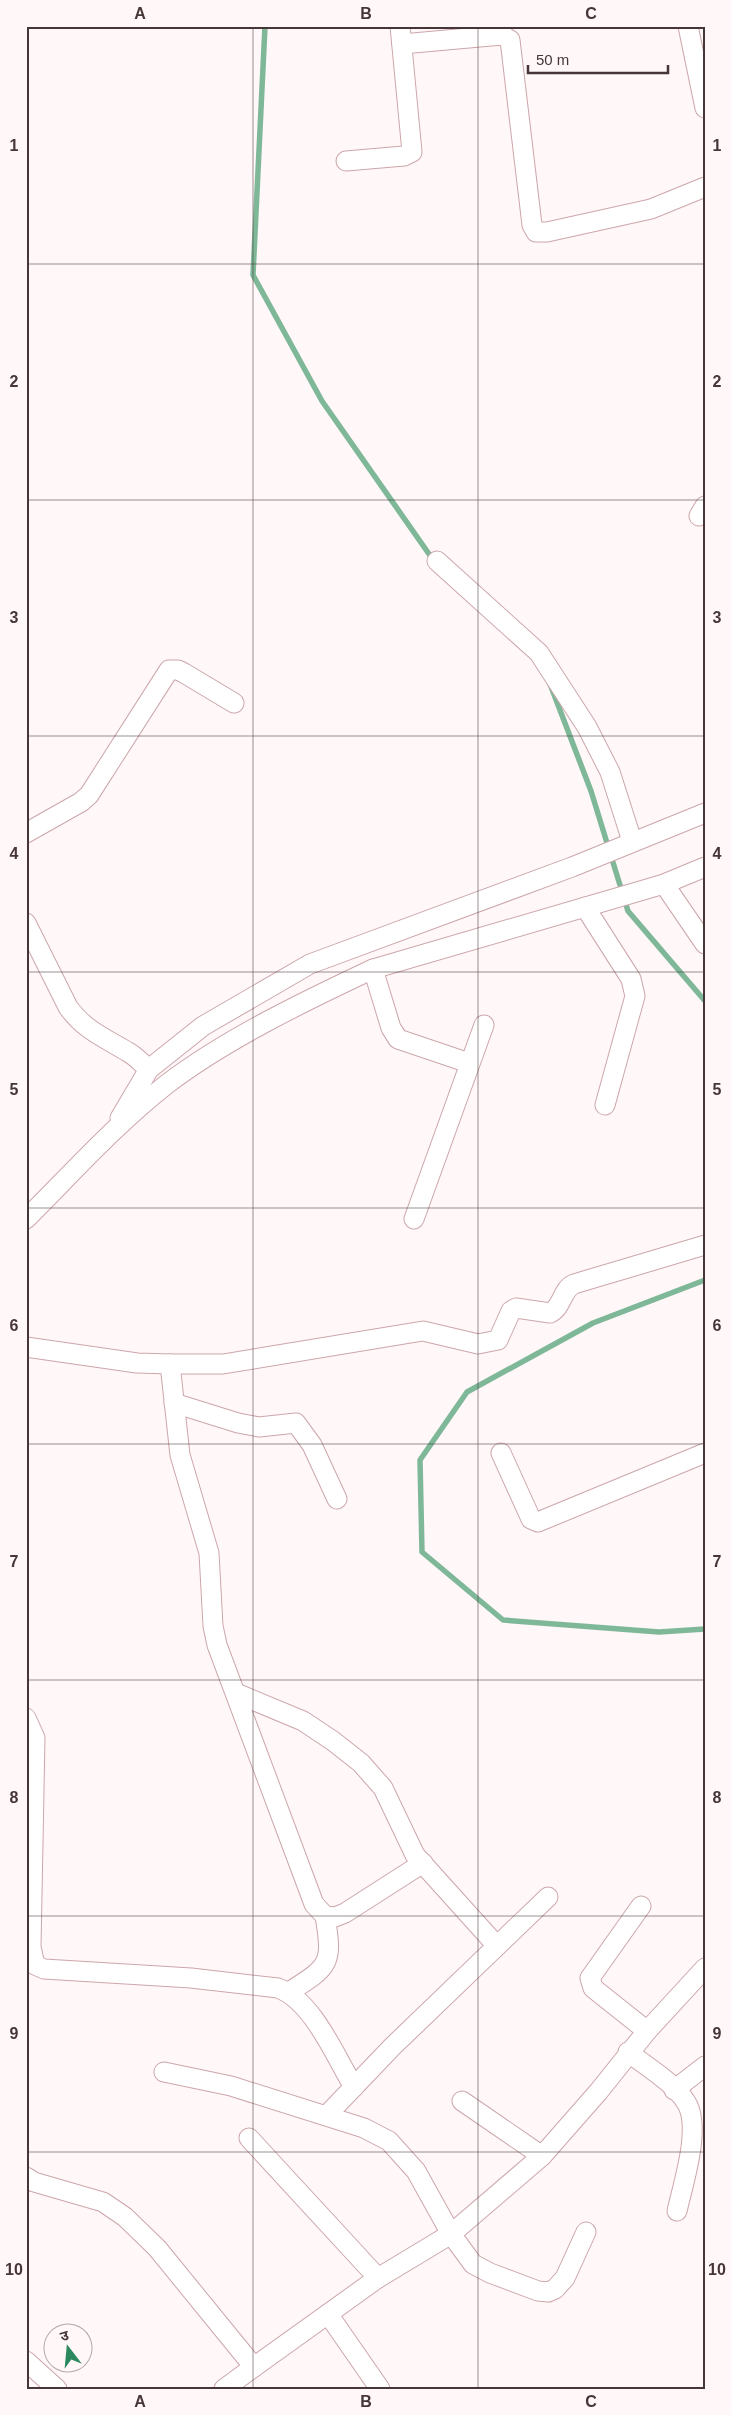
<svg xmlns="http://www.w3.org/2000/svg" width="731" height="2415" viewBox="0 0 731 2415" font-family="Arial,'Noto Sans Devanagari',sans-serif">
<rect width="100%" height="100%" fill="#fff7f8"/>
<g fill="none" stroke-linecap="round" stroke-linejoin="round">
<g stroke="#7fb899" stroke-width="5.5">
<path d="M265,26L253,275L322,401L429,554L435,560"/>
<path d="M550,684L591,791L628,911L705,1001"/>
<path d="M705,1280L593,1323L467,1392L420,1460L422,1552L503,1620L659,1632L705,1629"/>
</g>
<g stroke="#cca6ab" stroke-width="21">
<g id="street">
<path d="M688,26L705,108"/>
<path d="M402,44L502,35L510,40L532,225L536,232H547L651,209L705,187"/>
<path d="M346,161L404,156L412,152L400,26"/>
<path d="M699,516L705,506"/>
<path d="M437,561L539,653L587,727L610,772L632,841"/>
<path d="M26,833L81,802L89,795L169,670H178L184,673L234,703"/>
<path d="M664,884L705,944"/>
<path d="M585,907L631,979L635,996L605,1105"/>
<path d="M26,923L68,1007C84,1030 105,1038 128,1052C136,1056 142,1064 149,1069"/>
<path d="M373,969L391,1028L398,1039L469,1063"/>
<path d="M120,1118L149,1069L203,1026L310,964L572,867L705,813"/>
<path d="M26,1219C72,1173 116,1124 167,1084C226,1039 305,1001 373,969L664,884L705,867"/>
<path d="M414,1219L484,1025"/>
<path d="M26,1347L137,1363L170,1364H223L423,1331L478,1344L498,1340L511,1311L516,1308L550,1313C563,1307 561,1290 574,1284L705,1245"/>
<path d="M170,1364L180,1455L209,1553L213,1626L217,1645L314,1904L325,1916L335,1917L345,1913L423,1863"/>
<path d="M174,1403L238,1423L259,1427L296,1423L312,1445L337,1499"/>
<path d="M501,1453L531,1519L538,1522L705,1453"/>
<path d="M236,1693L303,1721L333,1741L361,1763L383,1788L415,1855L497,1946"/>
<path d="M26,1718L35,1738L31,1947L35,1965L44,1969L191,1978L278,1988C313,2001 335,2056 354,2087"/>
<path d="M641,1906L590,1978L593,1988L647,2031"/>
<path d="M289,1992C330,1966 333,1964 325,1916"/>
<path d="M628,2052C647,2067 673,2082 686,2102C702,2127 683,2184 677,2211"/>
<path d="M164,2072L231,2086L364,2128L389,2141L416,2171L451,2234L473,2264L490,2273L538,2291L548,2292L555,2289L565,2278L586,2232"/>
<path d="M674,2090L705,2066"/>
<path d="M462,2101L542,2156"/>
<path d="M327,2115L392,2047L548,1897"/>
<path d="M26,2177L34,2182L103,2202L125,2217L157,2248L254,2367L378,2278L249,2138"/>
<path d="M378,2278L451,2234L542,2156L599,2091L647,2031L705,1968"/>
<path d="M328,2314L380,2389"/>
<path d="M26,2361L57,2389"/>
<path d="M224,2389L254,2367"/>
</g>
</g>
<use href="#street" stroke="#fff" stroke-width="19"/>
</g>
<path fill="none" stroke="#463638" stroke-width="1" stroke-opacity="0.55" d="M253,26V2389M478,26V2389M26,264H705M26,500H705M26,736H705M26,972H705M26,1208H705M26,1444H705M26,1680H705M26,1916H705M26,2152H705"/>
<rect width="731" height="2415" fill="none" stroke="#fff7f8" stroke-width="55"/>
<g transform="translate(68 2348) rotate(344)"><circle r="24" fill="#fff7f8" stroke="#b5aaab"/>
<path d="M0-4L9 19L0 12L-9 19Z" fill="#2b885f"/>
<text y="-8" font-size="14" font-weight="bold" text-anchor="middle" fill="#463638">उ</text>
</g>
<path d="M528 65v8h140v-8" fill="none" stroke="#463638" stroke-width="2.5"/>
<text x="536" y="65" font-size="15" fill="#463638" stroke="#fff7f8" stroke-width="4" paint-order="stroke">50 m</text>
<rect x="28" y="28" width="676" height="2360" fill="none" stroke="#463638" stroke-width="2"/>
<g font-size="16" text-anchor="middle" font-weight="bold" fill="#463638">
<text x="140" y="19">A</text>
<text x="366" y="19">B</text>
<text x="591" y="19">C</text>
<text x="14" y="151">1</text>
<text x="717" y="151">1</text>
<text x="14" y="387">2</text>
<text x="717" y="387">2</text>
<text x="14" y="623">3</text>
<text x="717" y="623">3</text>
<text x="14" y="859">4</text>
<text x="717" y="859">4</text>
<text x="14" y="1095">5</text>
<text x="717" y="1095">5</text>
<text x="14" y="1331">6</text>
<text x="717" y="1331">6</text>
<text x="14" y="1567">7</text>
<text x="717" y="1567">7</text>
<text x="14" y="1803">8</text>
<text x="717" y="1803">8</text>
<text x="14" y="2039">9</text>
<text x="717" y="2039">9</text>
<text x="14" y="2275">10</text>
<text x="717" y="2275">10</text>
<text x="140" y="2407">A</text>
<text x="366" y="2407">B</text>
<text x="591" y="2407">C</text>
</g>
</svg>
